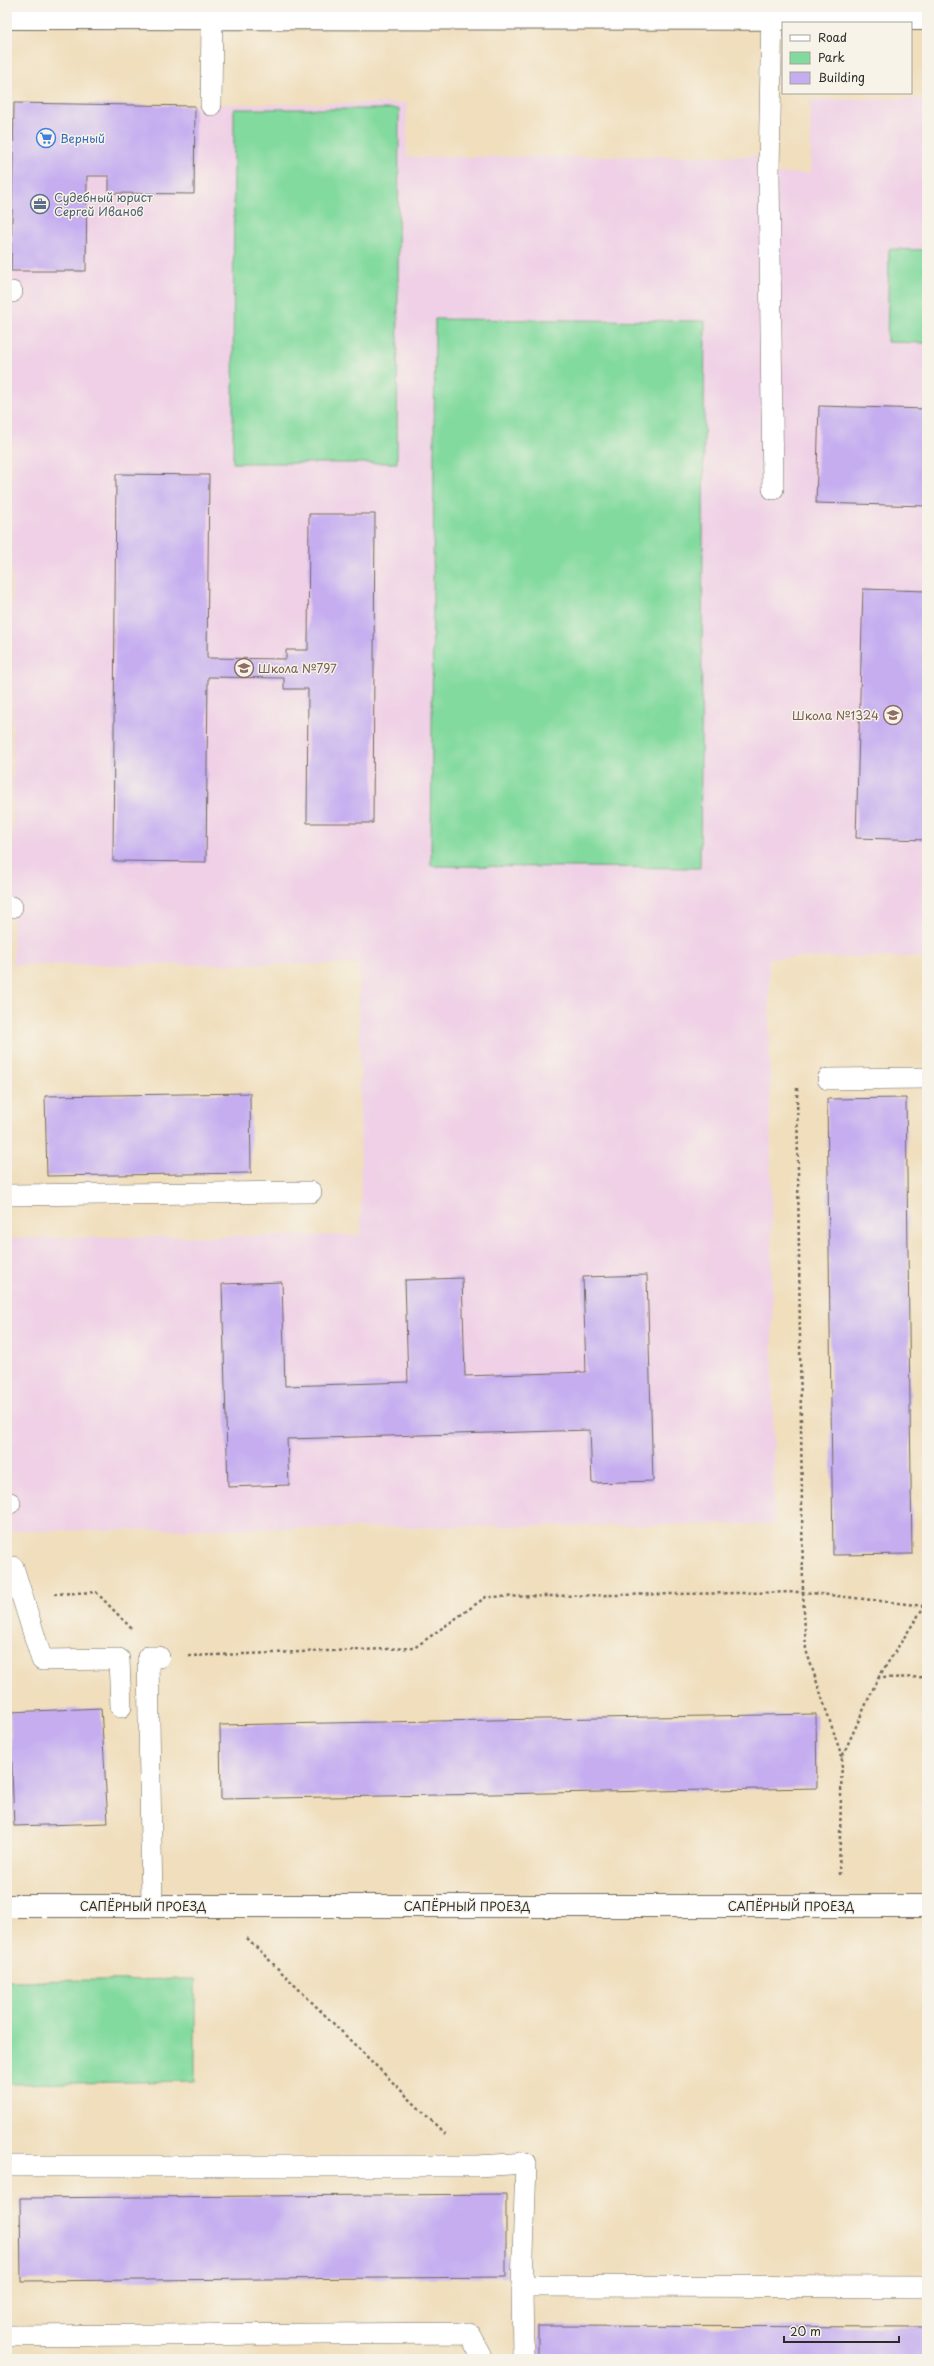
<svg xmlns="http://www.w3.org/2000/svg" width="934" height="2366" viewBox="0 0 934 2366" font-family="'Playpen Sans',sans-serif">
<rect width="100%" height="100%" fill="#f7f3e8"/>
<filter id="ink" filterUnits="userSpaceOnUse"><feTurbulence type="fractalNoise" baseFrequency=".025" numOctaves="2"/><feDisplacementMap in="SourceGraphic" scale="8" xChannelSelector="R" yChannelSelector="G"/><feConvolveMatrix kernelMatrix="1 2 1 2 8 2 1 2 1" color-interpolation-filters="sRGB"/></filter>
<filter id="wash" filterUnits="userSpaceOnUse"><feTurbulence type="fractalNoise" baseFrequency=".012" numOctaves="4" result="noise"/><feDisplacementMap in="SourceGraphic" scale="16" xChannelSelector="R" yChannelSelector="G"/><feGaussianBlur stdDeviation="0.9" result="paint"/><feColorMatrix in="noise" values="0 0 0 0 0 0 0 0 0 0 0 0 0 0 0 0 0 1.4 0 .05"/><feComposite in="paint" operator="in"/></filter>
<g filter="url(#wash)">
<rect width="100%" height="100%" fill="#f0debc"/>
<path fill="#efd0e6" d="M927,99V957L769,958L774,1524L10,1531L8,1238L361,1235L359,964L13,965L11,271L14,103L195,106L226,104L407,103V157L758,156V173L769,174L811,173L810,100Z"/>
<g fill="#83da9f" stroke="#578265">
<path d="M234,109H399L397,463H233Z"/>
<path d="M889,249L927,250V343L887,342Z"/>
<path d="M435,319L705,321L700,868L431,866Z"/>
<path d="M195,1979V2081L7,2084V1981Z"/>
</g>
<g id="blocks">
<g fill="#c5adf0">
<path d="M14,103L195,106L194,194L109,193V176H87L86,271H11Z"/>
<path d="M819,406L927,409V506L816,503Z"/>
<path d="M116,474L209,475L207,658L286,659V650H308L309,514H375L373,823H307L308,689H284V678L208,677L206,862L113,861Z"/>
<path d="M863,589L927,591V840L856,838Z"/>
<path d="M250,1093L251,1173L47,1176L45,1096Z"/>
<path d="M906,1098L912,1554L833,1555L827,1099Z"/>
<path d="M647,1275L653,1481L592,1483L590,1430L287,1439L289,1485L228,1487L222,1284L282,1282L285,1386L408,1382L405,1280L462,1278L465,1376L586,1372L583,1277Z"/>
<path d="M101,1708L108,1823L14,1826L10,1712Z"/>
<path d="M816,1714L817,1788L221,1799L220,1725Z"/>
<path d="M506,2194V2277L21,2281L20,2198Z"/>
<path d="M538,2326L927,2327V2359H538Z"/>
</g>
</g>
</g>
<g filter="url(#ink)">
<use href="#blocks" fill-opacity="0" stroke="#706a5e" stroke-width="1"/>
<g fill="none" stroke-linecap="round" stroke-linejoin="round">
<g stroke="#706a5e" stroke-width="22">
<g id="lane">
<path d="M772,7L769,174L773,489"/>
<path d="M211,105L212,18"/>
<path d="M7,292H12"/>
<path d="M7,907H12"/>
<path d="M828,1079L927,1078"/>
<path d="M7,1195L311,1192"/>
<path d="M7,1503H10"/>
<path d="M7,1567H13L42,1660L119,1659L121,1707"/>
<path d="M152,1906L148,1657H159"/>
<path d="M7,2166H477L526,2163L522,2286L523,2359"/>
<path d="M522,2286L927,2287"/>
<path d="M7,2336L469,2333L483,2359"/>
</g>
</g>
<g stroke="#706a5e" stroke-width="24">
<g id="street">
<path d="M7,18L927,19"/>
<path d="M7,1906H927"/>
</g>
</g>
<g stroke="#706a5e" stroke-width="2.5" stroke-dasharray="3 3" stroke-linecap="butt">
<path d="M7,679H12"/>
<path d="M797,1088L803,1592L806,1650L842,1757"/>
<path d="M54,1594L96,1592L133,1630"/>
<path d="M188,1656L414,1648L486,1597L803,1592L924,1606"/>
<path d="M878,1678L927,1602"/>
<path d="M839,1875L842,1757L878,1678L927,1677"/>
<path d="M247,1938L445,2134"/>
</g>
<use href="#lane" stroke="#fff" stroke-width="21"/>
<use href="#street" stroke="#fff" stroke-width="22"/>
</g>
</g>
<defs>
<g id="supermarket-ring" transform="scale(1)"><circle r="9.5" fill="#f7f3e8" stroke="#3f7fe0" stroke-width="1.5"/><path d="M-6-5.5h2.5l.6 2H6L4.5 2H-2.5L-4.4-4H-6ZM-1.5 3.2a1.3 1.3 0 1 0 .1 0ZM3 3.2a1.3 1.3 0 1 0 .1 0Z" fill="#3f7fe0"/></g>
<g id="office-ring" transform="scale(1)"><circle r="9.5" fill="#f7f3e8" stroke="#5c6f8a" stroke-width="1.5"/><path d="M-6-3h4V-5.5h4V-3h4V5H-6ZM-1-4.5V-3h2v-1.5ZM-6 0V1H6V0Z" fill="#5c6f8a"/></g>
<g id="school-ring" transform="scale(1)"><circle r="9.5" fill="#f7f3e8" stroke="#8d6e63" stroke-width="1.5"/><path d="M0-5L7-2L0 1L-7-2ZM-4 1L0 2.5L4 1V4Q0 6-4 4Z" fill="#8d6e63"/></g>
</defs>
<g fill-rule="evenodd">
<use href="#supermarket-ring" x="46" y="138"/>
<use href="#office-ring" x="40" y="204"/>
<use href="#school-ring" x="244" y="668"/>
<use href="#school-ring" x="893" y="715"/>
</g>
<g text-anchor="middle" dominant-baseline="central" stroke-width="3" stroke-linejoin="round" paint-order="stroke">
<g font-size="12" fill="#366cbe" stroke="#f7f3e8" text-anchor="start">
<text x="60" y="138">Верный</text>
</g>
<g font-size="12" fill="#4e5e75" stroke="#f7f3e8" text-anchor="start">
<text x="54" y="197">Судебный юрист<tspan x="54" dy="14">Сергей Иванов</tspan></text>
</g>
<g font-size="12" fill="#785e54" stroke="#f7f3e8" text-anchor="start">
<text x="258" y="668">Школа №797</text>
<text x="879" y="715" text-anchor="end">Школа №1324</text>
</g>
<g font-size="12" fill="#2b2b2b" stroke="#f7f3e8">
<text x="143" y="1906">САПЁРНЫЙ ПРОЕЗД</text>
<text x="467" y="1906">САПЁРНЫЙ ПРОЕЗД</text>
<text x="791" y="1906">САПЁРНЫЙ ПРОЕЗД</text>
</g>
</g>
<rect width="934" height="2366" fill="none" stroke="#f7f3e8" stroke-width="24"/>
<rect x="782" y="22" width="130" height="72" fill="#f7f3e8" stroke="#a5a39c"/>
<rect x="790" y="35" width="20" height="6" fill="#ffffff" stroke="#a5a39c"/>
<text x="818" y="42" font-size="12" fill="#2b2b2b">Road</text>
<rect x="790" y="52" width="20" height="12" fill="#83da9f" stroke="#a5a39c"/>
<text x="818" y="62" font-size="12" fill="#2b2b2b">Park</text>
<rect x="790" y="72" width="20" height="12" fill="#c5adf0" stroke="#a5a39c"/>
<text x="818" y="82" font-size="12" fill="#2b2b2b">Building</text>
<path d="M784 2336v6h115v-6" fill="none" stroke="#2b2b2b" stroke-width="2"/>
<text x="790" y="2336" font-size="12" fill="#2b2b2b" stroke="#f7f3e8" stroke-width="3" paint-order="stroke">20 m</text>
</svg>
